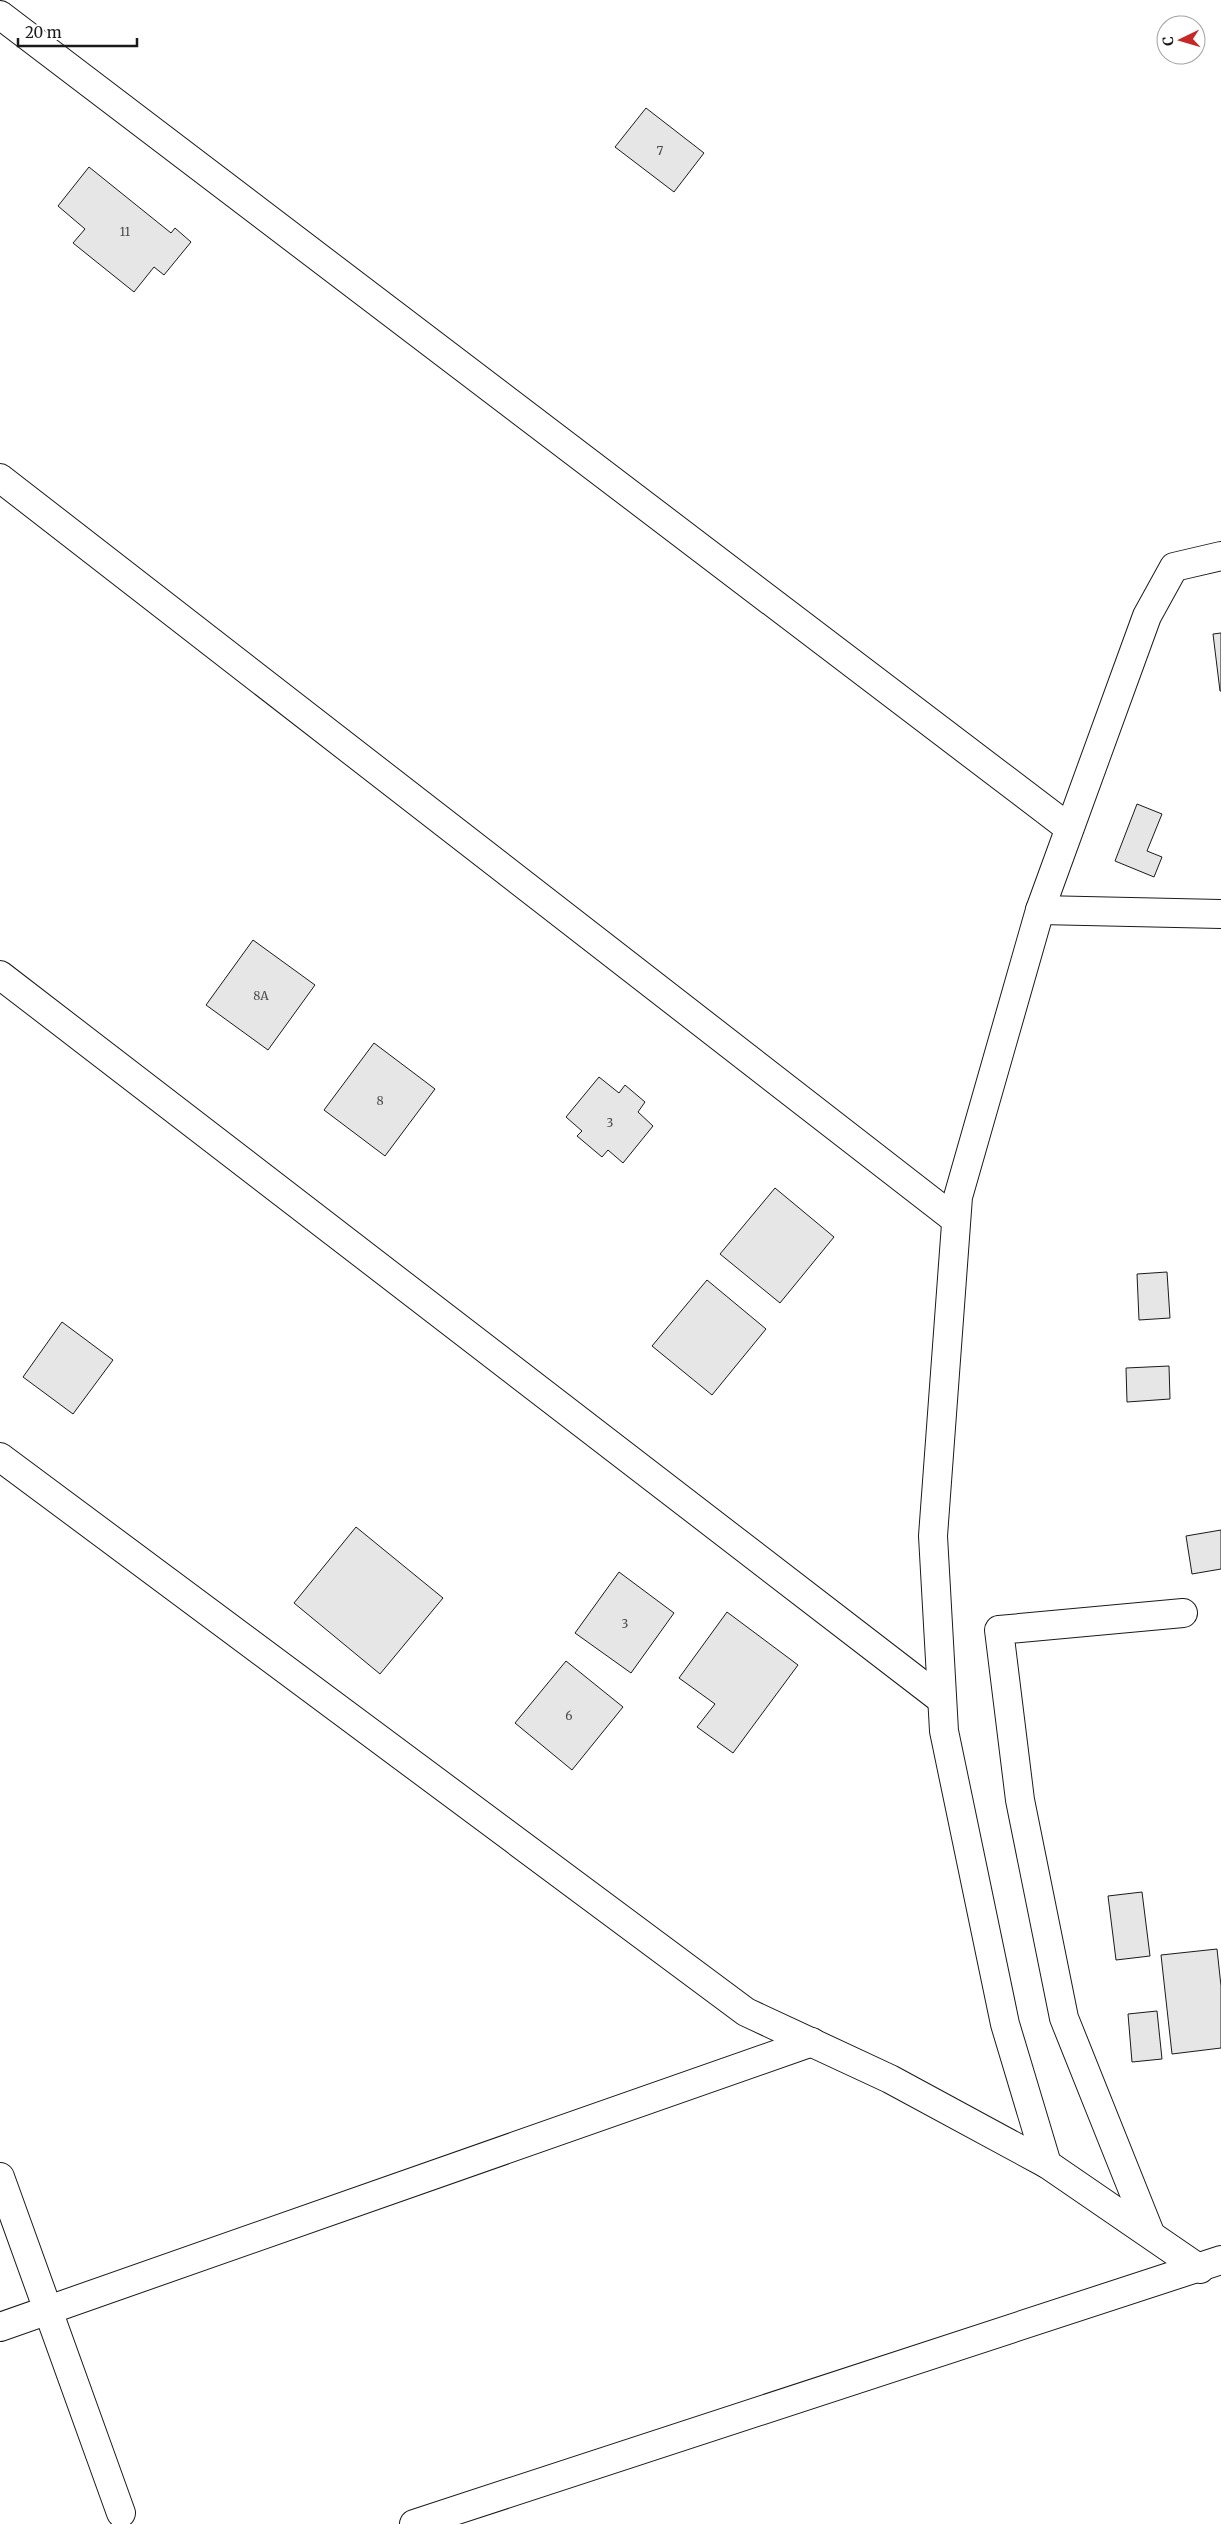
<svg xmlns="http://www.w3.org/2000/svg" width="1221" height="2524" viewBox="0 0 1221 2524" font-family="Merriweather,serif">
<rect width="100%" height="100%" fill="#fff"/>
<g fill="#e6e6e6" stroke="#1a1a1a">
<path d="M646,108L704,153L674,192L615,147Z"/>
<path d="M89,167L171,233L175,228L191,242L164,275L154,267L134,292L73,243L85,229L58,206Z"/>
<path d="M1221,633V691H1220L1213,634Z"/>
<path d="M1137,804L1162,814L1147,851L1162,857L1154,877L1115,861Z"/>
<path d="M253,940L315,985L268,1050L206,1005Z"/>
<path d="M374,1043L435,1089L385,1156L324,1110Z"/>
<path d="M599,1077L619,1093L625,1085L645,1102L638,1112L653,1126L623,1163L608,1150L602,1157L577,1136L582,1131L566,1117Z"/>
<path d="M775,1188L834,1237L780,1303L720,1254Z"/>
<path d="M1167,1272L1170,1318L1139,1320L1137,1274Z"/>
<path d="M707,1280L766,1329L712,1395L652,1346Z"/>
<path d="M62,1322L113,1360L73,1414L23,1377Z"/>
<path d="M1169,1366L1170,1399L1127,1402L1126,1368Z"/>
<path d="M356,1527L443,1598L380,1674L294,1603Z"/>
<path d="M1221,1530V1569L1192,1574L1186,1536Z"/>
<path d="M619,1572L674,1613L631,1673L575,1633Z"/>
<path d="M727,1612L798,1665L733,1753L697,1727L715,1704L679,1678Z"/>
<path d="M566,1661L623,1707L572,1770L515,1723Z"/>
<path d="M1142,1892L1150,1956L1116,1960L1108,1896Z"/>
<path d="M1217,1949L1221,1986V2048L1172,2054L1161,1955Z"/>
<path d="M1157,2011L1162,2059L1132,2062L1128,2014Z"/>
</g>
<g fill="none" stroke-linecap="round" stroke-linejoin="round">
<g stroke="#1a1a1a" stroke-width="30">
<g id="minor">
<path d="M0,15L1069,828"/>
<path d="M0,478L956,1220"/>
<path d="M1040,910L1221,914"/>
<path d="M0,975L942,1700"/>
<path d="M0,1457L746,2012L890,2079L1047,2164L1200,2269"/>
<path d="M1047,2164L1005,2024L944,1731L933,1536L958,1197L1040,910L1147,616L1174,567L1221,556"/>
<path d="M0,2177L121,2513"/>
<path d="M1150,2233L1064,2018L1020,1800L999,1630L1183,1613"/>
<path d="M0,2327L812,2042"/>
<path d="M414,2524L1221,2260"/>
</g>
</g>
<use href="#minor" stroke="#fff" stroke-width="28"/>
</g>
<g text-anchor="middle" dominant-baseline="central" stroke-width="4" stroke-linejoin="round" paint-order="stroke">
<g font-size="12" fill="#4d4d4d">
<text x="660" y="150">7</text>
<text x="125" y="231">11</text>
<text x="261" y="995">8А</text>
<text x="380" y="1100">8</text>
<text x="610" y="1122">3</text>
<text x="625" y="1623">3</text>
<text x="569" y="1715">6</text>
</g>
</g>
<g transform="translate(1181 40) rotate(265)"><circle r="24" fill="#ffffff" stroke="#a3a3a3"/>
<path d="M0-4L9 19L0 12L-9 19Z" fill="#c62828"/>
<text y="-8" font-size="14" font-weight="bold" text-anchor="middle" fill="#1a1a1a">С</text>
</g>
<path d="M18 38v8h119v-8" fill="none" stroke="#1a1a1a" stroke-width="2.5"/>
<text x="25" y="38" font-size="15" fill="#1a1a1a" stroke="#ffffff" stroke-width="4" paint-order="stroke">20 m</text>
</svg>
